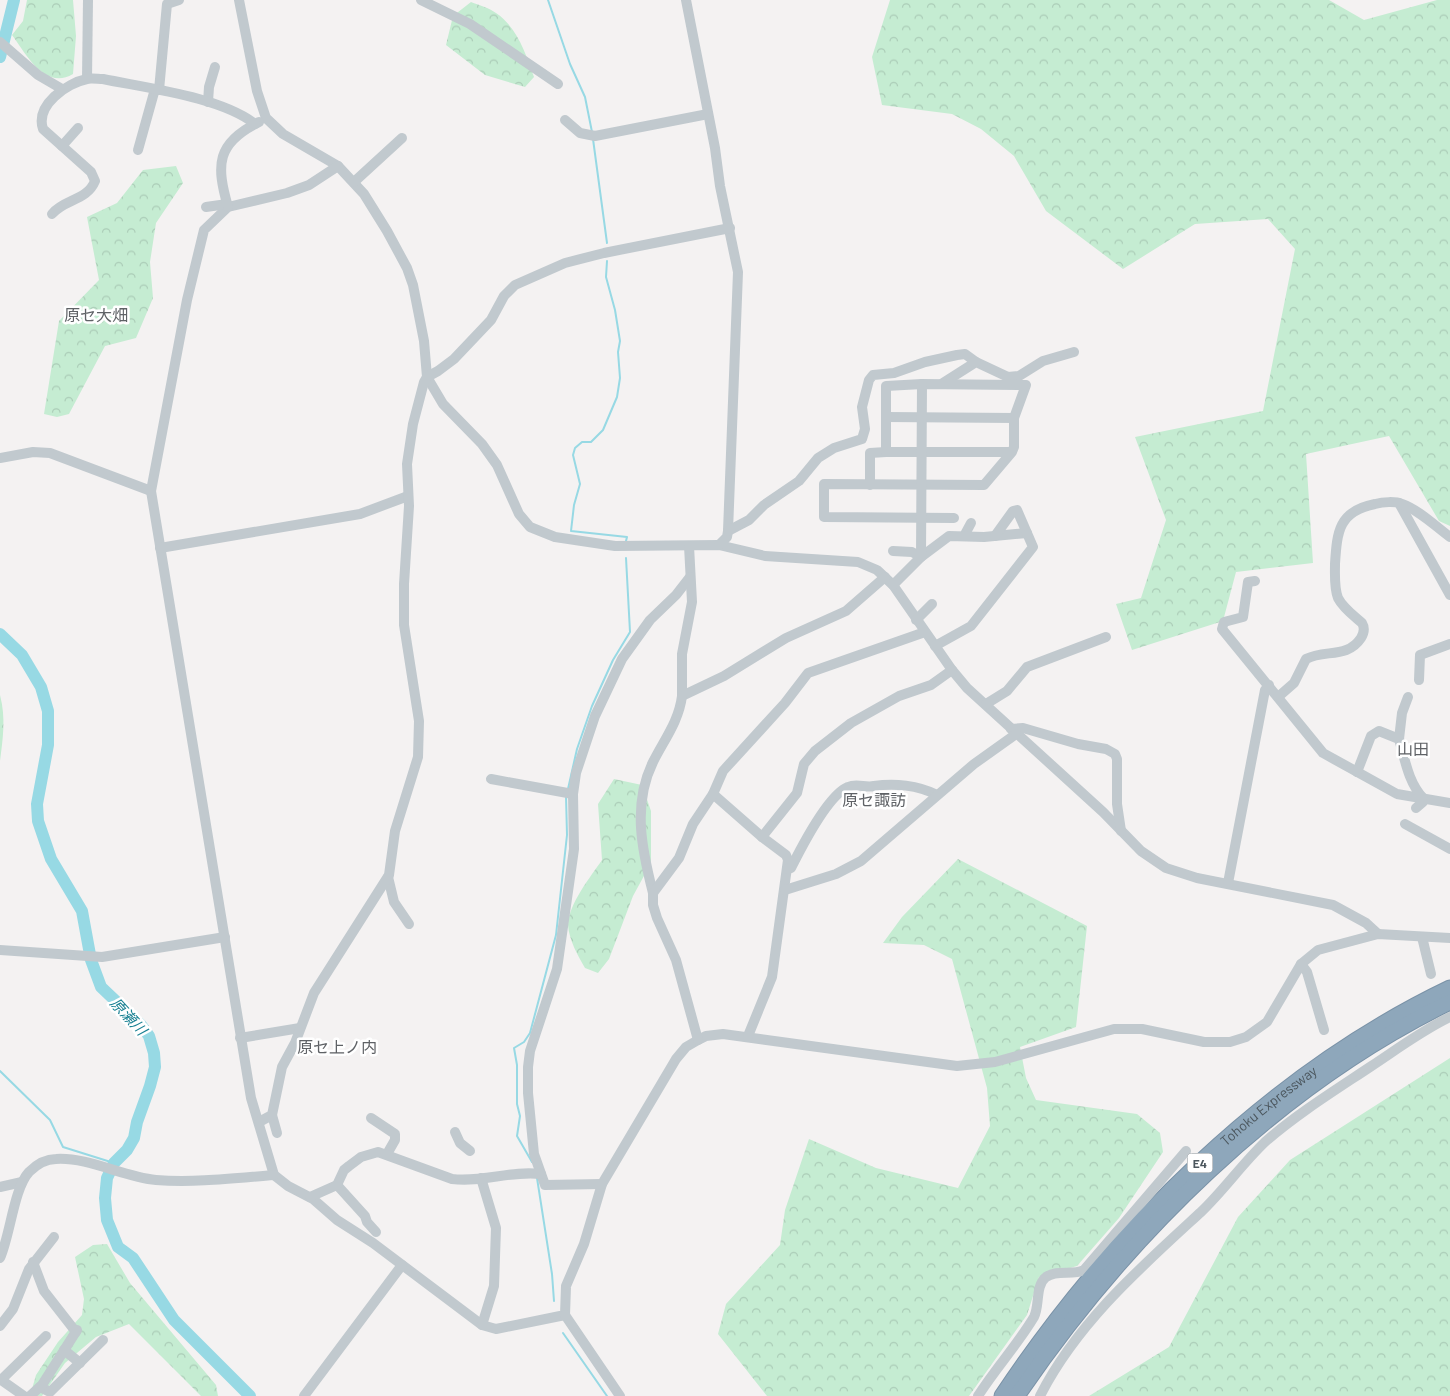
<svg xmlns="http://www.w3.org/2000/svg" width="1450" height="1396" viewBox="0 0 1450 1396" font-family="Barlow,'Noto Sans JP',sans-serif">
<defs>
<pattern id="forest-crowns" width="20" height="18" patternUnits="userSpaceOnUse" patternTransform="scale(1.25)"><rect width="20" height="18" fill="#c5ecd2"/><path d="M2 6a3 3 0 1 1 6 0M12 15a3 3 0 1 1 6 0" fill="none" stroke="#abccb7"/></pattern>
</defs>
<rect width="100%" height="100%" fill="#f4f2f2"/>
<g fill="url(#forest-crowns)">
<path d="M27,0H73L76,36L73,74C45,91 26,54 12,35L23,21Z"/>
<path d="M890,0H1329L1364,20L1437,0H1450V526L1439,521L1389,436L1306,454L1313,563L1236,572L1223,621L1132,650L1116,604L1141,598L1166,520L1135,437L1263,411L1295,249L1268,219L1195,224L1123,269L1046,211L1014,156L981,129L952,114L882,105L872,57Z"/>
<path d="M471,2C479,5 489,8 496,13C517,27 526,54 534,77L525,87L485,75L446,45L453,16Z"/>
<path d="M176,166L183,183L156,223L150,262L153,298L136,338L105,346L69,414L57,417L44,414L59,321L99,280L87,217L117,203L143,170Z"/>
<path d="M0,695C6,718 3,738 0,761Z"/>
<path d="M614,779L642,785L651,811V863L633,896L609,959L598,973L585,968C578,956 569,940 568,925C568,905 591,876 602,860L598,804Z"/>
<path d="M958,859L1087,926L1076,1027L1020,1047L1026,1078L1036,1100L1137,1114L1160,1133L1163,1152L1119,1218L1077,1266L1039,1277L1027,1315L969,1396H767L718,1334L726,1304L780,1245L785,1210L809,1139L876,1168L958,1188L990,1126L987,1088L952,959L924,945L883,943L902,917Z"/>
<path d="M1450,1058V1396H1089L1169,1347L1238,1217L1290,1160Z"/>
<path d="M107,1244L130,1283L216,1385L218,1396H201L129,1324L96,1337L65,1363L42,1396H37L32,1389L36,1375L58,1342L82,1315L84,1299L75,1257L93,1245Z"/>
</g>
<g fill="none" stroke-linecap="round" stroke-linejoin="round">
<g stroke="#97d9e4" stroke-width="2">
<path d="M548,0L570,64L585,97L592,132"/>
<path d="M593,139L607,243"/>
<path d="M607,261L606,277L615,310L620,341L618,352L620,378L617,397L603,430L591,442H582L575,448L573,455L580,484L574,505L571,531L627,537L626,541"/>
<path d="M568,789L577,749L592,706L613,660L630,632L626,558"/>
<path d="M0,1071L50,1120L63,1147L114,1163"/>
<path d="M532,1162L517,1136L520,1116L517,1104V1065L514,1048L524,1042L530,1033L556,935L567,835L566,796"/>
<path d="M537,1178L552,1274L554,1301"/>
<path d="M563,1333L607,1396"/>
</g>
<g stroke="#97d9e4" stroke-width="12">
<path d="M0,57L14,0"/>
<path d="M0,634L22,655L41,687L48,711V745L37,804L38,821L51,859L82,911L91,960L101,987L141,1025L149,1036L154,1053L155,1067L150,1086L137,1122L134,1138L127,1150L114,1163L107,1178L105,1198L107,1220L118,1247L133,1258L174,1320L250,1396"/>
</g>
<g stroke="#7a92a7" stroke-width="17">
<g id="highway">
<path id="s1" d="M1002,1396C1112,1231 1270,1074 1450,988"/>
<path d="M1017,1396C1124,1238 1277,1086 1450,1002"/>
</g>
</g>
<g stroke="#c1c9ce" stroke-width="10">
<path d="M239,0L257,91L266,118L283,134L338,166L364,194L387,231L407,268L413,285L424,341L427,377L443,404L482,444L497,465L519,514L530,527L555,537L615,546L719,545L765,556L858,562L877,570L893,585L952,670L967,688L1103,812L1141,851L1166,868L1197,878L1333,905L1366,923L1378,934"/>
<path d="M421,0L470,24L558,84"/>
<path d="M686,0L715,148L720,186L738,272L728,531L727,537L719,545"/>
<path d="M0,42L38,75L62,89"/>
<path d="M87,79L88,0"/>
<path d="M159,90L167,4L179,0"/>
<path d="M208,102L209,87L215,67"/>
<path d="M565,120L580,133L595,136L708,114"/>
<path d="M62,146L78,128"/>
<path d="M138,150L155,89"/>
<path d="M338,166L309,185L287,193L228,207L204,230L187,300L151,491L251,1098L274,1175L288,1186L313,1199L337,1220L373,1243L482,1325L496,1329L565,1315L566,1286L584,1244L602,1184L676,1059L686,1047L698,1040L706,1036L723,1034L957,1066L995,1062L1114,1029H1142L1204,1042H1230L1246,1037L1267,1022L1301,964L1318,950L1378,934L1450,938"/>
<path d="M354,182L402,138"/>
<path d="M206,207L227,204"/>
<path d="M228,207C216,165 216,143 259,122"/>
<path d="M52,214C64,199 87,201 95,181L91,172L43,129C35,105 67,83 87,79C91,78 98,79 103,79C146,88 221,97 255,124"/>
<path d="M943,383L976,362L1008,377L1019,376L1043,361L1074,352"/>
<path d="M887,417L1014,418"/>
<path d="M0,458L33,452L50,453L151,491"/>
<path d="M870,485V453L886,452"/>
<path d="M1399,503L1450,595"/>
<path d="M954,518L824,517V484L984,485L1012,452L1014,447V418L1026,385L922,384L886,386V452H1012"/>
<path d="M728,531L749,520L764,505L799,481L818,458L834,448L862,439L865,429L862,407L869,380L873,375L894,373L925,362L957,355L965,354L976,362"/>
<path d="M964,536L971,523"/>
<path d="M689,546L692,602L682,654V696L724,676L786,638L846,611L885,577"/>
<path d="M160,548L360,514L408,496"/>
<path d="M893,551L912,552L921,557L949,536L984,537L1027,533"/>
<path d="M1255,581L1248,582L1243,617L1224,622L1222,629L1323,753L1397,794L1450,803"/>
<path d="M893,585L921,557L922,384"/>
<path d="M916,620L932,604"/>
<path d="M935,646L971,626L1033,547L1017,510L1013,511L995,536"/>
<path d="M1419,680L1420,655L1450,644"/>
<path d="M1278,697L1294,683L1306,659C1325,649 1347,659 1361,638C1364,633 1365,628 1362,623C1354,616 1343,608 1338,598C1334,588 1335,574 1335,564C1337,531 1339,511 1375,504C1383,502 1395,501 1402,504C1419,510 1435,526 1450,537"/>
<path d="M986,704L1007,691L1027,667L1106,637"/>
<path d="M1011,729L1023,728L1078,744L1106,749L1115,754L1117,759V804L1121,831"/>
<path d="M1399,739L1402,713L1408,697"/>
<path d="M1357,772L1371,736L1379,731L1399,739C1405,759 1408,782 1423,798V802L1416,808"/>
<path d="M491,779L573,794"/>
<path d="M713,794L762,837L786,855L788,860L772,977L748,1036"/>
<path d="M1405,824L1450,849"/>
<path d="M762,837L797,793L804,764L815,751L851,723L899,696L931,685L952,670"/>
<path d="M788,869L791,868C801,848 828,795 848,787C857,783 865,788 874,786C894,783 918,785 937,795"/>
<path d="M388,877L394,902L409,924"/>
<path d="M1228,883L1265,690L1269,685"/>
<path d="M785,890L836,874L861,861L974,764L1016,734"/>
<path d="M653,893C642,850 632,805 653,762C664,740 679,721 682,696"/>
<path d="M1422,937L1431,974"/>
<path d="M0,950L102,957L225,937"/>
<path d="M1301,964L1307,972L1324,1030"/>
<path d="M240,1038L300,1028"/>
<path d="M698,1040L676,960L657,918L653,905V893L679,858L693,824L713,794L723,771L785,703L808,673L925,632"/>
<path d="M272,1115L277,1133"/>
<path d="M371,1118L395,1134V1140L387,1154"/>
<path d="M259,1122L272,1115L282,1067L295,1043L314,993L389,875L395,831L418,757L419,721L404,625V584L409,506L407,464L413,424L424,382L427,377L438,371L454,359L491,320L504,296L515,285L565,263L604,253L730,228"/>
<path d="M455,1132L460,1143L470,1151"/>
<path d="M481,1178L496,1228L494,1286L482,1325"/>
<path d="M602,1184L545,1185L534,1154L528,1093V1067L530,1051L557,969L574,849L573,794L576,773L595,716L622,659L650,620L676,595L690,577"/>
<path d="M337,1185L365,1216L367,1222L376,1232"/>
<path d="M0,1187L22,1182"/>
<path d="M310,1197L337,1185L344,1170L349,1166L361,1157L378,1152L452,1179C482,1183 511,1170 541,1174"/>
<path d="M0,1258C10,1236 14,1188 29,1172C36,1165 46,1159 56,1159C89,1157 123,1177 156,1180C195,1183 236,1178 274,1175"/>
<path d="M33,1262L44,1291L76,1332"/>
<path d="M565,1315L620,1396"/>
<path d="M0,1326L13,1309L29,1269L54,1237"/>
<path d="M64,1350L80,1363"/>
<path d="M0,1379L24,1396"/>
<path d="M1,1380L46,1336"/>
<path d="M40,1387L50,1392L103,1340"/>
<path d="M30,1396L42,1385L77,1330"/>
<path d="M304,1396L402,1265"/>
<path d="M978,1396C995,1369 1018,1344 1034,1317C1040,1305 1035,1286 1046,1277C1058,1269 1072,1276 1084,1270L1186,1151"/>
<path d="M1040,1396C1077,1323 1141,1267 1201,1212C1224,1190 1242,1164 1265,1142C1297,1114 1334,1091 1370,1067C1396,1050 1421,1031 1450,1017"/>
</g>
<use href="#highway" stroke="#8ea7bb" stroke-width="15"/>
</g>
<g text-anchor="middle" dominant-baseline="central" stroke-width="5" stroke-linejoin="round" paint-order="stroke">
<rect fill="#fff" stroke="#81898e" stroke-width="1" x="1187.5" y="1153.5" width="25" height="19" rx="4"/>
<g font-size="12" font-weight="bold" fill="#4b565d">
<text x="1200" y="1163">E4</text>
</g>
<g font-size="14" fill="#4b565d" stroke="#fff">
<text stroke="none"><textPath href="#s1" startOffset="396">Tohoku Expressway</textPath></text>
</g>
<g font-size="15" font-style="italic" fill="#1a8193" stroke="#fff">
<text transform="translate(129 1016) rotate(47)">原瀬川</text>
</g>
<g font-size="16" fill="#5f6266" stroke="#fff">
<text x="96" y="314">原セ大畑</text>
<text x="1413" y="748">山田</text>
<text x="874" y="799">原セ諏訪</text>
<text x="337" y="1046">原セ上ノ内</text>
</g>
</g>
</svg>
